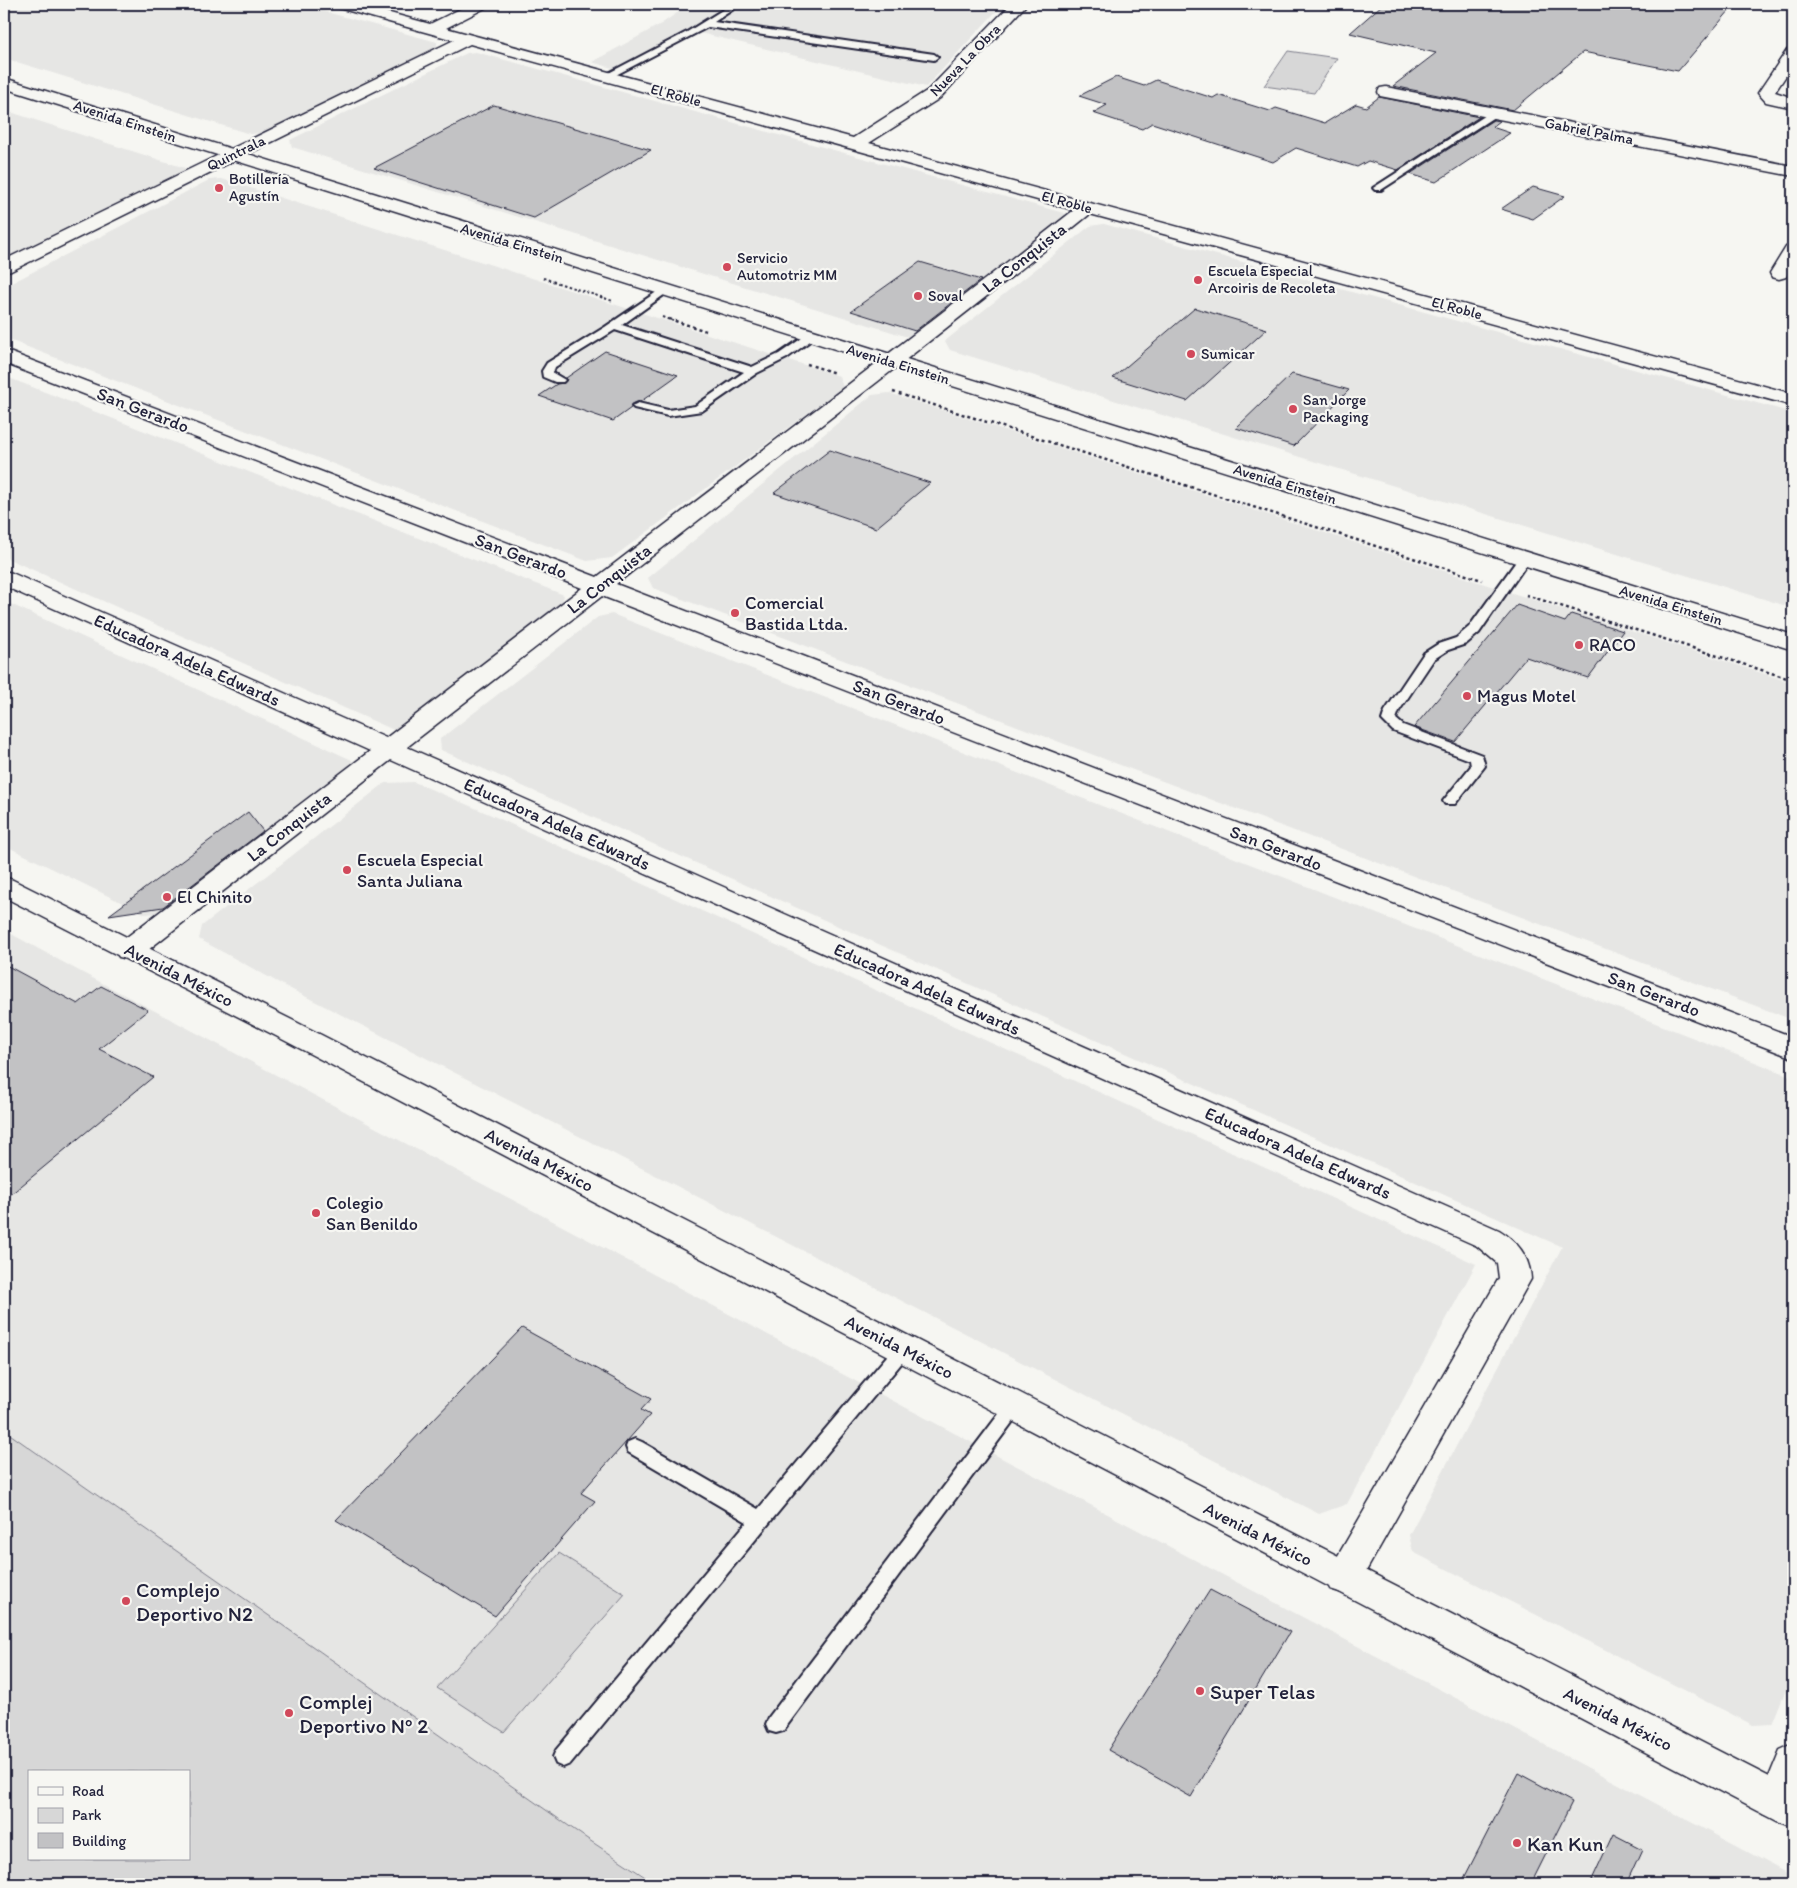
<svg xmlns="http://www.w3.org/2000/svg" width="1797" height="1888" viewBox="0 0 1797 1888" font-family="Itim,sans-serif">
<rect width="100%" height="100%" fill="#f6f6f2"/>
<filter id="ink" filterUnits="userSpaceOnUse"><feTurbulence type="fractalNoise" baseFrequency=".02" numOctaves="2"/><feDisplacementMap in="SourceGraphic" scale="10" xChannelSelector="R" yChannelSelector="G"/><feConvolveMatrix kernelMatrix="1 2 1 2 8 2 1 2 1" color-interpolation-filters="sRGB"/></filter>
<g filter="url(#ink)">
<g fill="#e6e6e4">
<path d="M4,4H297L437,42V47L264,133L250,134L4,58Z"/>
<path d="M690,4H1003L926,87L700,33L626,72L592,62L661,24Z"/>
<path d="M476,52L1064,213L1067,217L908,337L292,147L290,140L467,53Z"/>
<path d="M4,110L185,168L182,173L4,261Z"/>
<path d="M222,179L839,376L843,387L612,558L587,561L4,338V287L209,180Z"/>
<path d="M1104,224L1793,413V608L950,350L945,341L1090,226Z"/>
<path d="M4,376L564,595L562,604L396,731L4,557Z"/>
<path d="M889,393L1793,683V1020L653,588L648,578L872,395Z"/>
<path d="M4,601L352,760V769L160,913L145,914L4,845Z"/>
<path d="M612,614L1793,1077V1672L1772,1724L1753,1725L1413,1552L1409,1535L1562,1247L441,750L440,739L598,617Z"/>
<path d="M414,782L489,814L1476,1264L1347,1504L1319,1514L283,985L199,939L202,926L385,783Z"/>
<path d="M4,930L81,972L1793,1876V1884H658L586,1838L4,1430Z"/>
</g>
<g fill="#d7d7d7" stroke="#7c7c89" fill-rule="evenodd">
<path d="M1288,51L1337,58L1314,93L1264,86Z"/>
<path d="M4,1430L586,1838L656,1884H4ZM29,1772H189V1859H29Z"/>
<path d="M559,1553L625,1594L504,1732L437,1688Z"/>
</g>
<g fill="#c2c2c4" stroke="#22223b">
<path d="M1383,4H1697L1730,10L1678,71L1583,52L1513,110L1393,86L1436,53L1350,33Z"/>
<path d="M1116,77L1144,86L1156,80L1213,98L1218,95L1270,111L1276,108L1325,123L1356,104L1366,107L1379,97L1479,117L1398,170L1368,161L1357,167L1296,148L1273,162L1152,123L1142,129L1093,113L1107,105L1079,96Z"/>
<path d="M494,105L596,134L651,150L534,218L374,168Z"/>
<path d="M1493,120L1500,121L1492,127L1510,133L1436,182L1410,174Z"/>
<path d="M1533,187L1565,196L1533,219L1501,209Z"/>
<path d="M920,262L981,280L915,331L851,311Z"/>
<path d="M1195,308L1267,329L1187,401L1113,378Z"/>
<path d="M605,351L678,375L640,402L631,404V408L613,421L539,396L557,384L564,383L567,380L566,378Z"/>
<path d="M1292,374L1349,390L1294,446L1236,428Z"/>
<path d="M830,450L930,483L876,528L774,493Z"/>
<path d="M1517,605L1565,622L1571,614L1623,631L1588,678L1526,657L1455,742L1414,727Z"/>
<path d="M248,812L263,831L163,907L109,915Z"/>
<path d="M4,964L78,1004L101,986L148,1010L99,1049L153,1077L4,1200Z"/>
<path d="M522,1328L651,1399L641,1410L650,1415L581,1493L595,1501L495,1616L336,1520Z"/>
<path d="M1210,1590L1290,1632L1191,1797L1108,1750Z"/>
<path d="M1518,1773L1572,1802L1531,1884H1461Z"/>
<path d="M1613,1834L1642,1849L1626,1884H1590Z"/>
</g>
<g fill="none" stroke-linecap="round" stroke-linejoin="round">
<g stroke="#22223b" stroke-width="4">
<g id="service">
<path d="M732,4H741L714,22L934,54L938,57L934,60L708,27L610,78L607,79L603,76L687,32Z"/>
<path d="M1494,110L1497,111V115L1381,190H1375L1373,188Z"/>
<path d="M664,287L669,290L668,292L622,325L752,367L779,354L808,334L812,333L817,336L787,358L757,373L702,411L668,416L634,408L632,406L638,403L668,410L695,406L744,372L615,330L555,367L553,373L565,380L563,382H555L543,377L542,371L547,363L605,327Z"/>
<path d="M1524,555L1530,559L1479,633L1466,644L1448,650L1434,659L1399,711L1396,719L1403,725L1482,755L1485,766L1455,804H1445L1443,801L1471,766L1470,760L1393,731L1382,720L1385,711L1424,653L1438,644L1456,638L1469,627L1520,556Z"/>
<path d="M903,1342L909,1344L912,1349L909,1354L570,1764L563,1767L556,1764L553,1757L556,1750L747,1522L628,1452L626,1447L628,1442L635,1439L642,1442L758,1509L897,1344Z"/>
<path d="M1014,1400L1020,1402L1023,1407L1020,1412L783,1731L776,1733L769,1731L766,1724L769,1717L1008,1402Z"/>
</g>
</g>
<g stroke="#22223b" stroke-width="3">
<g id="minor">
<path d="M332,4H357L430,24L470,4H490L487,7L446,28L853,138L928,90L1011,4H1027L940,98L869,143L1793,394V406L1090,214C934,340 774,461 616,584L1793,1037V1058L602,596L407,747L1499,1230C1517,1241 1530,1257 1531,1279L1356,1589L1343,1593L1330,1589L1325,1578L1499,1278L1497,1263L1477,1246L391,760L139,957L129,959L119,957L115,950L119,943L370,751L4,586V571L12,573L386,738L582,588L4,363V350L597,577C756,455 916,334 1074,210L470,44L11,271L4,273V260L454,40L335,7Z"/>
<path d="M1793,48V65L1775,92L1793,98V108L1766,102L1758,93L1787,50Z"/>
<path d="M1386,87L1793,166V176L1380,96L1378,92L1380,88Z"/>
<path d="M1793,245C1794,258 1793,266 1786,277L1779,279L1772,277L1770,273L1786,247Z"/>
<path d="M1793,1744V1810L1792,1814L1778,1819L1764,1814L1759,1801L1780,1750Z"/>
</g>
</g>
<g stroke="#22223b" stroke-width="3">
<path id="tertiary" d="M4,877L13,880L296,1022L1793,1789V1827L1779,1822L276,1036L4,897Z"/>
</g>
<g stroke="#22223b" stroke-width="3">
<path id="secondary" d="M4,78L1793,635V650L4,88Z"/>
</g>
<g stroke="#22223b" stroke-width="2" stroke-dasharray="2.5 2.5" stroke-linecap="butt">
<path d="M543,278L613,301"/>
<path d="M662,317L673,321"/>
</g>
<g stroke="#22223b" stroke-width="2.5" stroke-dasharray="3 3" stroke-linecap="butt">
<path d="M669,319L706,331"/>
<path d="M807,364L835,373"/>
<path d="M893,392L1482,580"/>
<path d="M1526,595L1793,680"/>
</g>
<use href="#service" fill="#f6f6f2" fill-rule="evenodd"/>
<use href="#minor" fill="#f6f6f2" fill-rule="evenodd"/>
<use href="#tertiary" fill="#f6f6f2" fill-rule="evenodd"/>
<use href="#secondary" fill="#f6f6f2" fill-rule="evenodd"/>
</g>
</g>
<g fill="#d1495b" stroke="#f6f6f2" stroke-width="2">
<circle cx="219" cy="188" r="5"/>
<circle cx="727" cy="267" r="5"/>
<circle cx="1198" cy="280" r="5"/>
<circle cx="918" cy="296" r="5"/>
<circle cx="1191" cy="354" r="5"/>
<circle cx="1293" cy="409" r="5"/>
<circle cx="735" cy="613" r="5"/>
<circle cx="1579" cy="645" r="5"/>
<circle cx="1467" cy="696" r="5"/>
<circle cx="347" cy="870" r="5"/>
<circle cx="167" cy="897" r="5"/>
<circle cx="316" cy="1213" r="5"/>
<circle cx="126" cy="1601" r="5"/>
<circle cx="1200" cy="1691" r="5"/>
<circle cx="289" cy="1713" r="5"/>
<circle cx="1517" cy="1843" r="5"/>
</g>
<g text-anchor="middle" dominant-baseline="central" stroke-width="4.5" stroke-linejoin="round" paint-order="stroke">
<g font-size="15" fill="#22223b" stroke="#f6f6f2">
<text transform="translate(965 60) rotate(-46)">Nueva La Obra</text>
<text transform="translate(676 95) rotate(15)">El Roble</text>
<text transform="translate(125 121) rotate(18)">Avenida Einstein</text>
<text transform="translate(1589 131) rotate(11)">Gabriel Palma</text>
<text transform="translate(236 153) rotate(-26)">Quintrala</text>
<text transform="translate(1067 202) rotate(15)">El Roble</text>
<text transform="translate(512 243) rotate(17)">Avenida Einstein</text>
<text transform="translate(1457 308) rotate(15)">El Roble</text>
<text transform="translate(898 364) rotate(17)">Avenida Einstein</text>
<text transform="translate(1285 484) rotate(17)">Avenida Einstein</text>
<text transform="translate(1671 605) rotate(17)">Avenida Einstein</text>
</g>
<g font-size="15" fill="#22223b" stroke="#f6f6f2" text-anchor="start">
<text x="229" y="179">Botillería<tspan x="229" dy="17">Agustín</tspan></text>
<text x="737" y="258">Servicio<tspan x="737" dy="17">Automotriz MM</tspan></text>
<text x="1208" y="271">Escuela Especial<tspan x="1208" dy="17">Arcoiris de Recoleta</tspan></text>
<text x="928" y="296">Soval</text>
<text x="1201" y="354">Sumicar</text>
<text x="1303" y="400">San Jorge<tspan x="1303" dy="17">Packaging</tspan></text>
</g>
<g font-size="18" fill="#22223b" stroke="#f6f6f2">
<text transform="translate(1024 258) rotate(-38)">La Conquista</text>
<text transform="translate(143 410) rotate(21)">San Gerardo</text>
<text transform="translate(521 556) rotate(21)">San Gerardo</text>
<text transform="translate(609 579) rotate(-38)">La Conquista</text>
<text transform="translate(187 660) rotate(24)">Educadora Adela Edwards</text>
<text transform="translate(899 702) rotate(21)">San Gerardo</text>
<text transform="translate(557 824) rotate(24)">Educadora Adela Edwards</text>
<text transform="translate(289 827) rotate(-38)">La Conquista</text>
<text transform="translate(1276 848) rotate(21)">San Gerardo</text>
<text transform="translate(179 975) rotate(27)">Avenida México</text>
<text transform="translate(927 989) rotate(24)">Educadora Adela Edwards</text>
<text transform="translate(1654 994) rotate(21)">San Gerardo</text>
<text transform="translate(1298 1153) rotate(24)">Educadora Adela Edwards</text>
<text transform="translate(539 1160) rotate(27)">Avenida México</text>
<text transform="translate(899 1347) rotate(27)">Avenida México</text>
<text transform="translate(1258 1534) rotate(27)">Avenida México</text>
<text transform="translate(1618 1719) rotate(27)">Avenida México</text>
</g>
<g font-size="18" fill="#22223b" stroke="#f6f6f2" text-anchor="start">
<text x="745" y="603">Comercial<tspan x="745" dy="21">Bastida Ltda.</tspan></text>
<text x="1589" y="645">RACO</text>
<text x="1477" y="696">Magus Motel</text>
<text x="357" y="860">Escuela Especial<tspan x="357" dy="21">Santa Juliana</tspan></text>
<text x="177" y="897">El Chinito</text>
<text x="326" y="1203">Colegio<tspan x="326" dy="21">San Benildo</tspan></text>
</g>
<g font-size="21" fill="#22223b" stroke="#f6f6f2" text-anchor="start">
<text x="136" y="1589">Complejo<tspan x="136" dy="24">Deportivo N2</tspan></text>
<text x="1210" y="1691">Super Telas</text>
<text x="299" y="1701">Complej<tspan x="299" dy="24">Deportivo Nº 2</tspan></text>
<text x="1527" y="1843">Kan Kun</text>
</g>
</g>
<rect width="1797" height="1888" fill="none" stroke="#f6f6f2" stroke-width="20"/>
<rect x="10" y="10" width="1777" height="1868" fill="none" stroke="#22223b" stroke-width="2" filter="url(#ink)"/>
<rect x="28" y="1770" width="162" height="90" fill="#f6f6f2" stroke="#a1a1a9"/>
<rect x="38" y="1787" width="25" height="8" fill="#f6f6f2" stroke="#a1a1a9"/>
<text x="72" y="1796" font-size="15" fill="#22223b">Road</text>
<rect x="38" y="1808" width="25" height="15" fill="#d7d7d7" stroke="#a1a1a9"/>
<text x="72" y="1820" font-size="15" fill="#22223b">Park</text>
<rect x="38" y="1833" width="25" height="15" fill="#c2c2c4" stroke="#a1a1a9"/>
<text x="72" y="1846" font-size="15" fill="#22223b">Building</text>
</svg>
